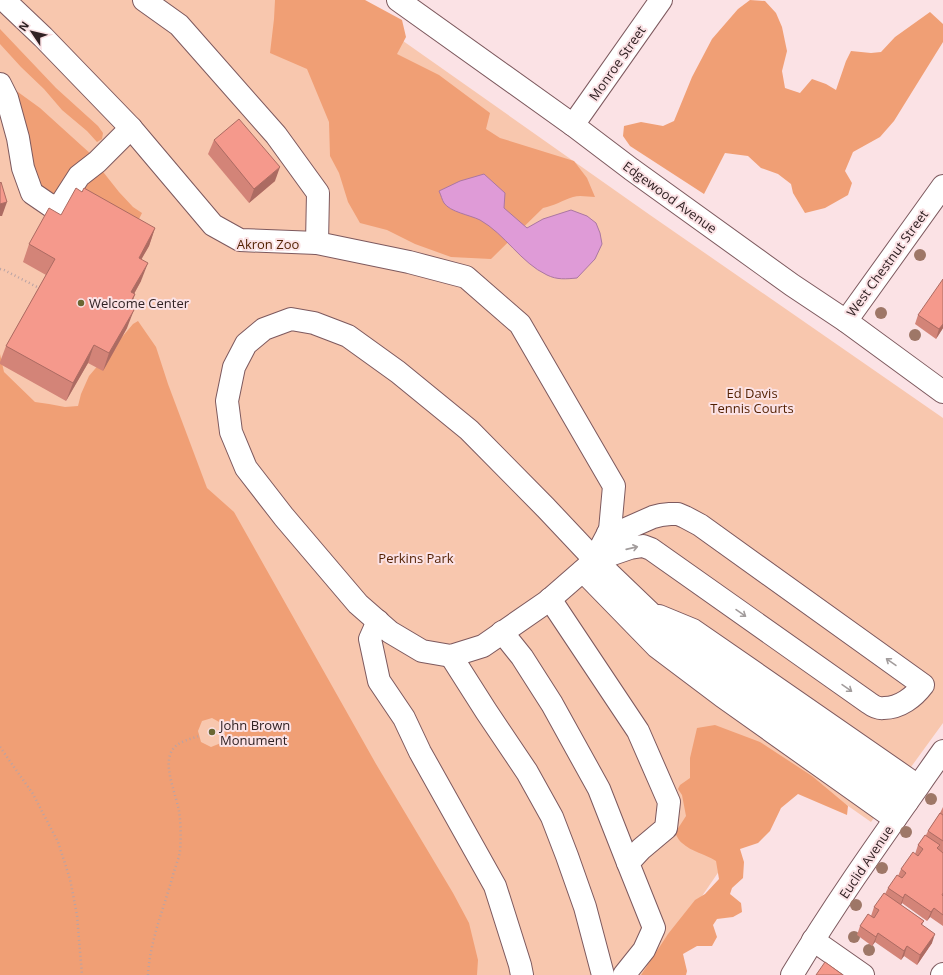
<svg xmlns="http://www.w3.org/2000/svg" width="943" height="975" viewBox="0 0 943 975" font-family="'Open Sans',sans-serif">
<rect width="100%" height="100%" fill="#fbe2e5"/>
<path fill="#f8c7ae" d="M0,0H347L369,17L650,215L943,418V723L871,822L791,766L648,975H0Z"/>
<g fill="#f09f75" fill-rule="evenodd">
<path d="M275,0H365L402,20L406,37L397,54L439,75L490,113L486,129L500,138L574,161L587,178L595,197C588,197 580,195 573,197C563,200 554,206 543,208L491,259L451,257L415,244L387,230L360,223L348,202L339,173L330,156L329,122L307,69L270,53L274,19Z"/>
<path d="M750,0L765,1L776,13L782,27L787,51L782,71L785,88L800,93L812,79L826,84L836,90L846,61L851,51L871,53L881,52L895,37L930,12L943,24V42L894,121L880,137L853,152L845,171L852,183L848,195L825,208L805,213L793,193L791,184L778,174L761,168L748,156L725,153L704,194L630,146L623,136L624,126L641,122L663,126L674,121L692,77L712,39L738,9Z"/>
<path d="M0,29L56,88L98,126L103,133L102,139L97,142L87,131L62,110L44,89L21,67L0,44Z"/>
<path d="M11,87L40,108L93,156L54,196L44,192C29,159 21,122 11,87Z"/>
<path d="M100,168L119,192L133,207L142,213L139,219L131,221L76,193Z"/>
<path d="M138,321L156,347L168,384L207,488L234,512L376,764L453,893L469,923L478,960L477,975H0V354L4,372L35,402L49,404L65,407L78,406L81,394L89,376L133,324ZM212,718L221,723L225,733L221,743L211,747L201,742L198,731L202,721Z"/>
<path d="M715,725L760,742L812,776L848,806L847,815L798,794L781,808L770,831L758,843L740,849L744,862L743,878L732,888L730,894L741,903L742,912L733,917L717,919L713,925L717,937L712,946H697L683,954L687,971L686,975H641L668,934L695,900L705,894L719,879L716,861C705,854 692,852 682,843C679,841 677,836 675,833L686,816L682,795L678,789L680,785L690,778V758L697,728Z"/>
</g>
<path fill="#df9bd7" stroke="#ab77a1" d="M484,174L505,193L504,208L527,228L543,219L571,210L587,216L596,223L600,233L602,244L595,259L577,278C566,279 557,280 547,275C521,263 505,234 480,220C470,215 450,212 444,203C442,200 441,195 439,191L460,181Z"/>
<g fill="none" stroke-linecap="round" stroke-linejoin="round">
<g stroke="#7d595e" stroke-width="24">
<g id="minor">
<path d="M4,0L43,37L131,128L213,225L240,240L317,243L409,262L466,277L520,324L614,486L610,530L602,545"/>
<path d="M144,0L179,25L276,135L318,193L317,243"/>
<path d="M398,0L573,125L631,169L792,285L846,321L943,392"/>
<path d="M0,84L7,98L18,138L23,168L32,193L51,206L61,204L79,176L97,162L131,128"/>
<path d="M573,125L661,0"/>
<path d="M846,321L943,186"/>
<path d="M608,533L619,532L653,517L661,515L670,514H678L685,517L700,525L923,685C914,697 900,708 884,708C878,709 873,706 869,703L668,561L651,549L643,546L630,548L595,560L548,601L483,646L451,656L422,651L390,632L358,604L284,517L246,468L231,432L227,401L234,367L246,344L264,329L291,319L314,323L348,336L398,372L469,430L546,508L595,560L690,651L810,736L907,802"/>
<path d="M583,571L657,647L722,696L895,819"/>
<path d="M550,599L638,731L669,802L666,828L641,849L628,863L654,928L644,950L624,975"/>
<path d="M659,616L693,630L918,786"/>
<path d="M378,621L370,639L379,681L404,718L420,752L495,886L520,965L522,975"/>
<path d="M502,632L522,657L552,704L599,789L628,863"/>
<path d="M451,656L486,711L527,772L552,817L567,856L585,907L603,975"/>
<path d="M813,940L863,975"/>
<path d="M792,975C838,898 891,825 943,751"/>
<path d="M942,975L943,974"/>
</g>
</g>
<g stroke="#b8a3a5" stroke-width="2.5" stroke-dasharray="1 3" stroke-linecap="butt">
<path d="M0,269L4,270L41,289"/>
<path d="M0,747L33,794L58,842L70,879L77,915L82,975"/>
<path d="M148,975C150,940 164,908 173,875C175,867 179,859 180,851C181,838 181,824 179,811C176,795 165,770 170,755C174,742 188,740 199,736"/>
</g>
<use href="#minor" stroke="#fff" stroke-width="22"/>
</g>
<g fill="#9e7767">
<circle cx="920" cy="255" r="6"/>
<circle cx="881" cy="313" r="6"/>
<circle cx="915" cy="335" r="6"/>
<circle cx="931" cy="799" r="6"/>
<circle cx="906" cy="832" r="6"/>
<circle cx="882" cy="868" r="6"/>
<circle cx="856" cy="905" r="6"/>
<circle cx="854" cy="937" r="6"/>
<circle cx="869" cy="950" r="6"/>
</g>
<g fill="#d38478">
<path d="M214,140L275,181L249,203L208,154Z"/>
<path d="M155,228L149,246L141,259V281L134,294H135L130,308L127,328L103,371L88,363L66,401L0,364V362L6,346L46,275L23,262L29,244Z"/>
<path d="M918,315L943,328L936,339L915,324Z"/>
<path d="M943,807V926L930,917L927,921L902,903L901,905L924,921L922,925L932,943L917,965L904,956L901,960L875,942L872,946L857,935L860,926L871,916L874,907L885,894L888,888L898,876L901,869L915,854L918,845L926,835L928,831L940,813Z"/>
</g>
<g fill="#ac6b62">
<path d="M280,167L275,181L249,203L254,189Z"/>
<path d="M7,202L2,216H0V204Z"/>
<path d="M155,228L149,246L132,276L139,258Z"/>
<path d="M148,263L141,281L125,310L131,292Z"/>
<path d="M135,294L129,312L128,307Z"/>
<path d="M134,310L127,328L103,371L109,353Z"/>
<path d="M943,324V328L936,339L939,329Z"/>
<path d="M94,345L88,363L66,401L73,383Z"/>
<path d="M905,894L902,903L899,908L903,898Z"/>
<path d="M934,908L930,917L927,921L931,912Z"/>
<path d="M878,933L875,942L872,946L876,937Z"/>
<path d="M935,934L932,943L917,965L920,955Z"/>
<path d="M907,946L904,956L901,960L904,951Z"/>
</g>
<g fill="#f5998c" stroke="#ac6b62">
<path d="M239,119L280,167L254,189L214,140Z"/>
<path d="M1,182L7,202L0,204V183Z"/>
<path d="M76,188L82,192L84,188L155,228L139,258L148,263L131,292L135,294L128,307L134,310L109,353L94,345L73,383L6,346L55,259L29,244L49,208L61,215Z"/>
<path d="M943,279V324L939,329L918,315Z"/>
<path d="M940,813L943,815V841L928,831Z"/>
<path d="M925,835L940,845L937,848L943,853V893L942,895L943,896V915L934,908L931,912L905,894L903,898L888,888L897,875L902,878L906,873L901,869L913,852L918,856L923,849L918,845Z"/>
<path d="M884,893L924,921L921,924L935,934L920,955L907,946L904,951L878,933L876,937L860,926L868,914L874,918L879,910L874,907Z"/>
<path d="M825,962L843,975H816Z"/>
</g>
<defs><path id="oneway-shaft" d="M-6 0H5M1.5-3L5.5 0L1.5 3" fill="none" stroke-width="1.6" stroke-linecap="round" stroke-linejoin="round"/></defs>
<g stroke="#a29c9c">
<use href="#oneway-shaft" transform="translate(632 548) rotate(-13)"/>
<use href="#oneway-shaft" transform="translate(741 613) rotate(35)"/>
<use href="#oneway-shaft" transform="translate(891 662) rotate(-145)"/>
<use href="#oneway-shaft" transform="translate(847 688) rotate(35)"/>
</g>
<g fill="#696632" stroke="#fbe2e5" stroke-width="1.5">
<circle cx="81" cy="303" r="4"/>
<circle cx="212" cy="732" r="4"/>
</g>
<g text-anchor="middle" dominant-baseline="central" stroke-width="4" stroke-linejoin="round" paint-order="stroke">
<g font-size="13" fill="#312224" stroke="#fbe2e5">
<text transform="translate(617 63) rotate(-55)">Monroe Street</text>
<text transform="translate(670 197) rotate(36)">Edgewood Avenue</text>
<text transform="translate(887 263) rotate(-54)">West Chestnut Street</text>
<text transform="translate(866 862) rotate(-56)">Euclid Avenue</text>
</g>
<g font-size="13" fill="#511f00" stroke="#fbe2e5">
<text x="268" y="244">Akron Zoo</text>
<text x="752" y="393">Ed Davis<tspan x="752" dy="15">Tennis Courts</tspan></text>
<text x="416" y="558">Perkins Park</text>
</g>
<g font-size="13" fill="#312224" stroke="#fbe2e5" text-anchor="start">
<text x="89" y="303">Welcome Center</text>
<text x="220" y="725">John Brown<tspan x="220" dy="15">Monument</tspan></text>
</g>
</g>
<g transform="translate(32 32) rotate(305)" stroke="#fbe2e5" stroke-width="3" paint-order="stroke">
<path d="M0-3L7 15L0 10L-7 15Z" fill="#312224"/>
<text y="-6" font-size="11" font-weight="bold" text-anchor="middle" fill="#312224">N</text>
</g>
</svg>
